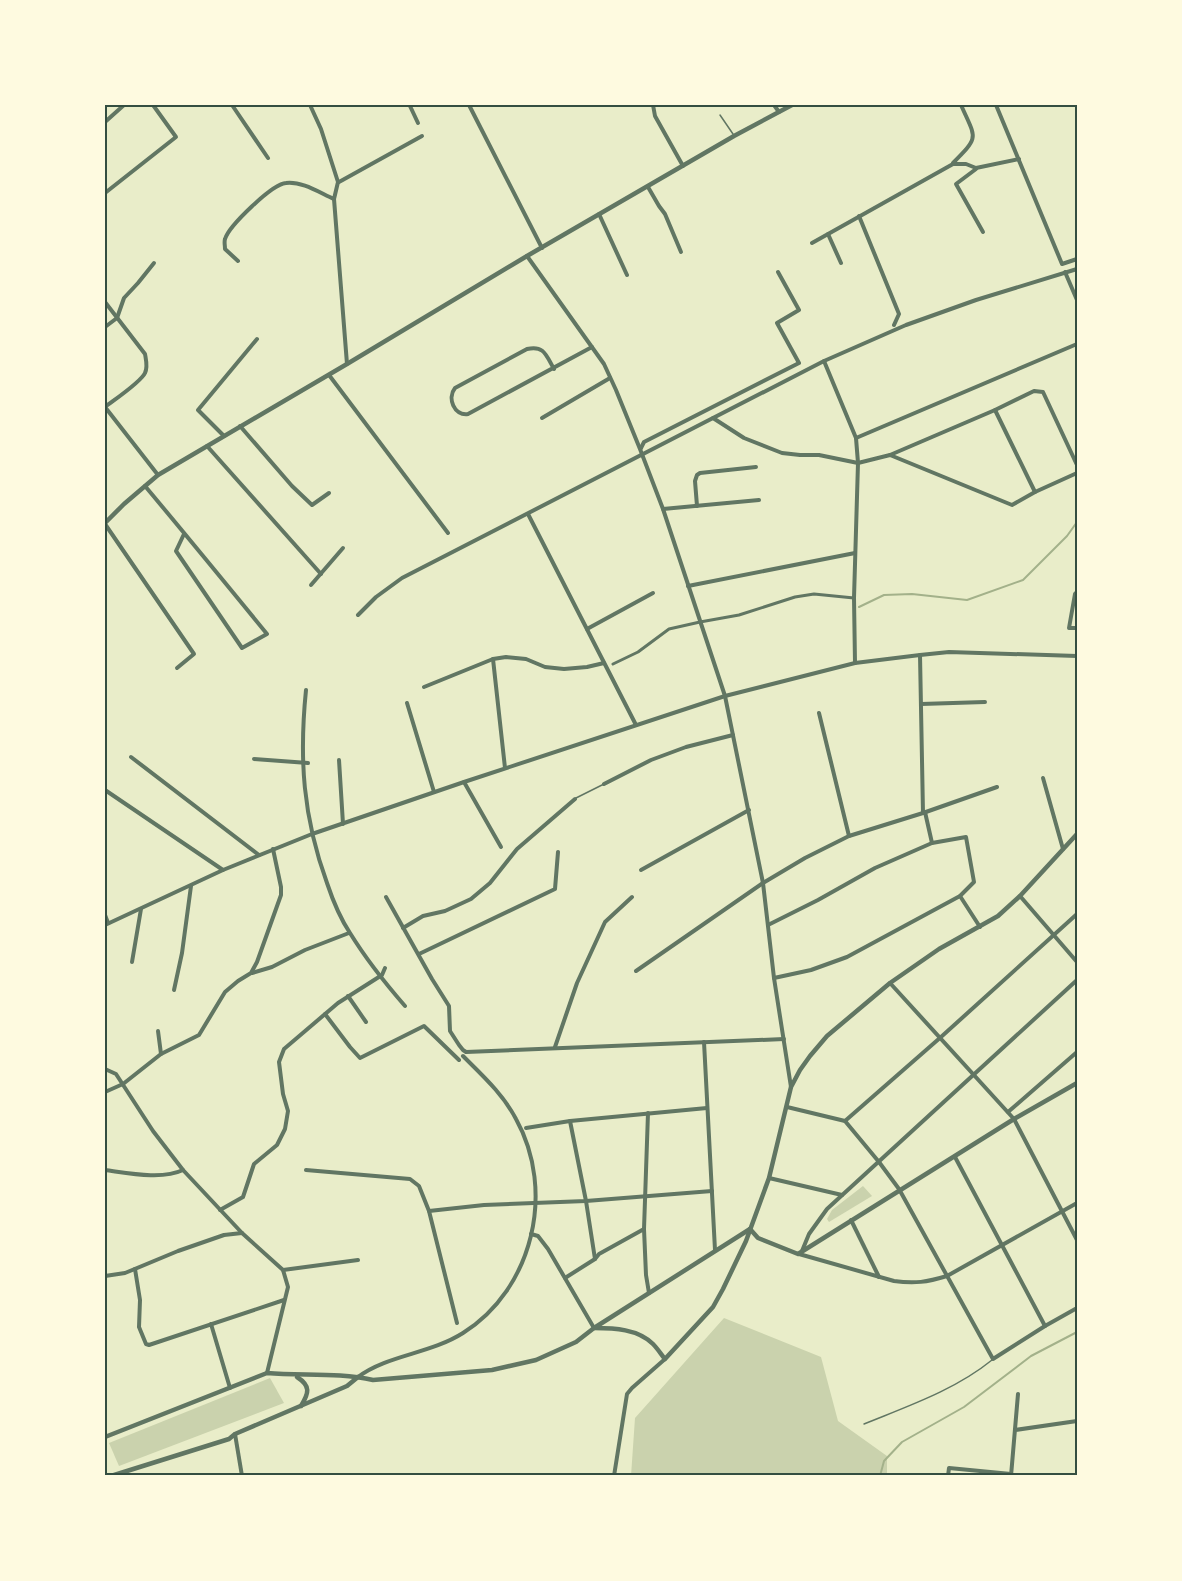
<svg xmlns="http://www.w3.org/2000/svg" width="1182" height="1581" viewBox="0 0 1182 1581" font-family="Quicksand,sans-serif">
<rect width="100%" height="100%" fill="#e9edc9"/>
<g fill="#cad2ad">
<path d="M863,1186L872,1196L829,1222L827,1219L832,1210Z"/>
<path d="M724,1318L821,1357L838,1421L887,1456V1476H631L635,1418Z"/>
<path d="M270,1378L284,1403L119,1466L109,1443Z"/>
</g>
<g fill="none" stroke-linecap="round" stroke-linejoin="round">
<g stroke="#a3b18a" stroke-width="2">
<path d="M859,607L884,595L912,594L967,600L1023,580L1067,536L1077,522"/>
<path d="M880,1476L884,1461L902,1442L964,1407L1031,1356L1077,1332"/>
</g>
<g stroke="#617663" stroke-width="1.5">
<path d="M720,115L733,134"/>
<path d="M576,798L604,784"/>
<path d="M864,1424C908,1406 955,1390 992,1360"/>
</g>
<path stroke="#617663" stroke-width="3" d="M613,664L638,652L669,629L700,622L739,615L795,597L814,594L854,598"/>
<g stroke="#617663" stroke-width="4">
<path d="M232,105L268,158"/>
<path d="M310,105L321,129L338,182L334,199L347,364"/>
<path d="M411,105L410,106L418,123"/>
<path d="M469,105L542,248"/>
<path d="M653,105L655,116L683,166"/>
<path d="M774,105L779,112"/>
<path d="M996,105L1062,264L1077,259"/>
<path d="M105,122L124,105"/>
<path d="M953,163C980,136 976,139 961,105"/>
<path d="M976,169L956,184L983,232"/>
<path d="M339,182L422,136"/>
<path d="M648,187L659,206L665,214L681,252"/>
<path d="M105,193L176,137L153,105"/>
<path d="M599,214L627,275"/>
<path d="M859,216L899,314L894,325"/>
<path d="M828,234L841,263"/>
<path d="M812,243L953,164H966L976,168L1019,159"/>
<path d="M527,256L604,364L616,390L640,449L663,509L725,696L763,883L774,978L791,1087"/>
<path d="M238,261L225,249C225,245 224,242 225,239C229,226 272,184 286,183C302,181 320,193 334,199"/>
<path d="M1065,272L1077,300"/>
<path d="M105,302L145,354C146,360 148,367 145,373C141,382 114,400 105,407"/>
<path d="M105,327L117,318L124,298L138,283L154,263"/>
<path d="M824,361L856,438L858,463L854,598L855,663"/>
<path d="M554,369C546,355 544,345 527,349L455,388C447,398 454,416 468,414L592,347"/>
<path d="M329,375L448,533"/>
<path d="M105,407L158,475"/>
<path d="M995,410L1035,492"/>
<path d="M542,418L610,378"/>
<path d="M713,418L744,438L782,453L800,455H819L858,463L890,455L1012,505L1035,492L1077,473"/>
<path d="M240,426L292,486L312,505L329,493"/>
<path d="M224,436L198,410L257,339"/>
<path d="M856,438L1077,344"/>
<path d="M207,446L321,574"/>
<path d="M641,448L644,442L799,363L777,323L799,310L778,272"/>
<path d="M890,455L995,410L1034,391L1043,392L1077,465"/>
<path d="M145,486C186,535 227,585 267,634L242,648L176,551L184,534"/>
<path d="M697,506L695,481L697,475L700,473L756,467"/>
<path d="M663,509L759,500"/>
<path d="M528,514L636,725"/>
<path d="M105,524L194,654L177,668"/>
<path d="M311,585L343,548"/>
<path d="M688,586L855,553"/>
<path d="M1077,592L1075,594L1069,628H1077"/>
<path d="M358,615L376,597L402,578L824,361L906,325L976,300L1077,269"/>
<path d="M587,629L653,593"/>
<path d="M920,655L923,813"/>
<path d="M493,659L505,768"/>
<path d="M424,687L493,659L506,657L526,659L545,667L564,669L587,667L604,663"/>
<path d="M306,690C299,759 303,817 327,883C333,901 340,918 350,933C366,959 385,983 405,1006"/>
<path d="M407,703L434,792"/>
<path d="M921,704L985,702"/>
<path d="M819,713L849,836"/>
<path d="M131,757L259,855"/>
<path d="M254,759L308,763"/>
<path d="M339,760L343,824"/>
<path d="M1043,778L1063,849"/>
<path d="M464,782L501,847"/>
<path d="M604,784L651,760L686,747L733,735"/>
<path d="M105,790L223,870"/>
<path d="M925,812L932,843"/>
<path d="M641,870L749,810"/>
<path d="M960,896L980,927"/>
<path d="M1020,896L1077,962"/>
<path d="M386,897L432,979L449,1006L450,1031L459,1045L463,1050L466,1052L784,1039"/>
<path d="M105,915L108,923"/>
<path d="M105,925L223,870L312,834L464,782L725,696L855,663L920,655L949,652L1077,656"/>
<path d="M768,925L818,900L875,868L932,843L966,837L974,882L960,896L847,957L811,970L774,978"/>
<path d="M403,928L423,916L445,911L471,899L490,883L517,849L575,799"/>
<path d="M419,954L555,889L558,852"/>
<path d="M132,962L141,909"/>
<path d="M636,971L763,883L805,858L849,836L923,813L997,787"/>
<path d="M252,973L272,967L305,950L349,933"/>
<path d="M890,983L1014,1119L1077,1240"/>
<path d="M174,990L182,953L191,886"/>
<path d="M348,996L366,1022"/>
<path d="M325,1014L350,1047L360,1058L424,1026L459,1060"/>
<path d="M158,1031L161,1054"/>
<path d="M704,1042L715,1250"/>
<path d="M555,1047L577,983L605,922L632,897"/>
<path d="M105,1069L116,1074L153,1131L183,1170L242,1233L283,1270L288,1287L267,1373"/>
<path d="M105,1092L123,1084L161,1054L199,1035L225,992L238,981L251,973L257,962L281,895V887L273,849"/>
<path d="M787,1107L845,1121L879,1162L899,1189L993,1359L1045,1326L1077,1308"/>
<path d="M1008,1112L1077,1052"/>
<path d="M648,1113L644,1229L646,1275L649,1293"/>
<path d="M570,1121L586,1201L595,1259"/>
<path d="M845,1121L941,1037L1077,914"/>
<path d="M526,1128L570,1121L707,1108"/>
<path d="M955,1157L1045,1326"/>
<path d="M105,1170C128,1173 162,1180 183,1170"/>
<path d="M306,1170L410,1179L419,1186L429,1211L457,1323"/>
<path d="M769,1178L842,1195"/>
<path d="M220,1210L243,1197L254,1164L277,1145L285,1129L288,1111L283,1094L279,1062L284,1049L338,1003L382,975L385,968"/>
<path d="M429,1211L484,1205L586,1201L712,1191"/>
<path d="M851,1220L879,1277"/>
<path d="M531,1234L538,1236L548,1249L594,1328"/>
<path d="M802,1251L809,1234L827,1209L1077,980"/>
<path d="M799,1254L894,1281C915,1284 927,1282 947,1276L1077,1203"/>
<path d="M135,1269L140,1300L139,1327L146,1344L149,1345L284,1300"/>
<path d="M283,1270L358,1260"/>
<path d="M105,1276L125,1273L178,1251L224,1235L242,1233"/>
<path d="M565,1278L595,1259L599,1254L644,1229"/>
<path d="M211,1324L230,1388"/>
<path d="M358,1377C387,1355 430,1354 463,1333C533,1289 556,1191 516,1119C503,1094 483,1076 463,1056"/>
<path d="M1015,1430L1077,1421"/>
<path d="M235,1434L242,1476"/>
<path d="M614,1476L627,1394L632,1388L665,1359"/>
<path d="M948,1476L949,1468L1011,1474"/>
<path d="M1011,1476L1018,1394"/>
</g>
<g stroke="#617663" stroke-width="4.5">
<path d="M105,523L124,504L158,475L347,364L527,256L734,136L792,105"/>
<path d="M750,1229L758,1238L798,1254L1014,1119L1077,1083"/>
<path d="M594,1328C614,1328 638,1329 653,1344C657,1348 661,1354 665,1359L713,1307L723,1289L746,1241L769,1178L791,1087L800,1070L810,1056L827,1036L890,983L939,949L998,916L1020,896L1077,834"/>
<path d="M297,1377C311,1386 309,1393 301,1406"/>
<path d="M105,1437L267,1373C302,1376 339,1372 373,1380L492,1370L536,1360L576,1342L594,1328L750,1229"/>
<path d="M111,1476L229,1439L235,1434L347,1386L358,1377"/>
</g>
</g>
<rect width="1182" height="1581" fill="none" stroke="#fefae0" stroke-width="213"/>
<rect x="106" y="106" width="970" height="1368" fill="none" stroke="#344e41" stroke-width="2"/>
</svg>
